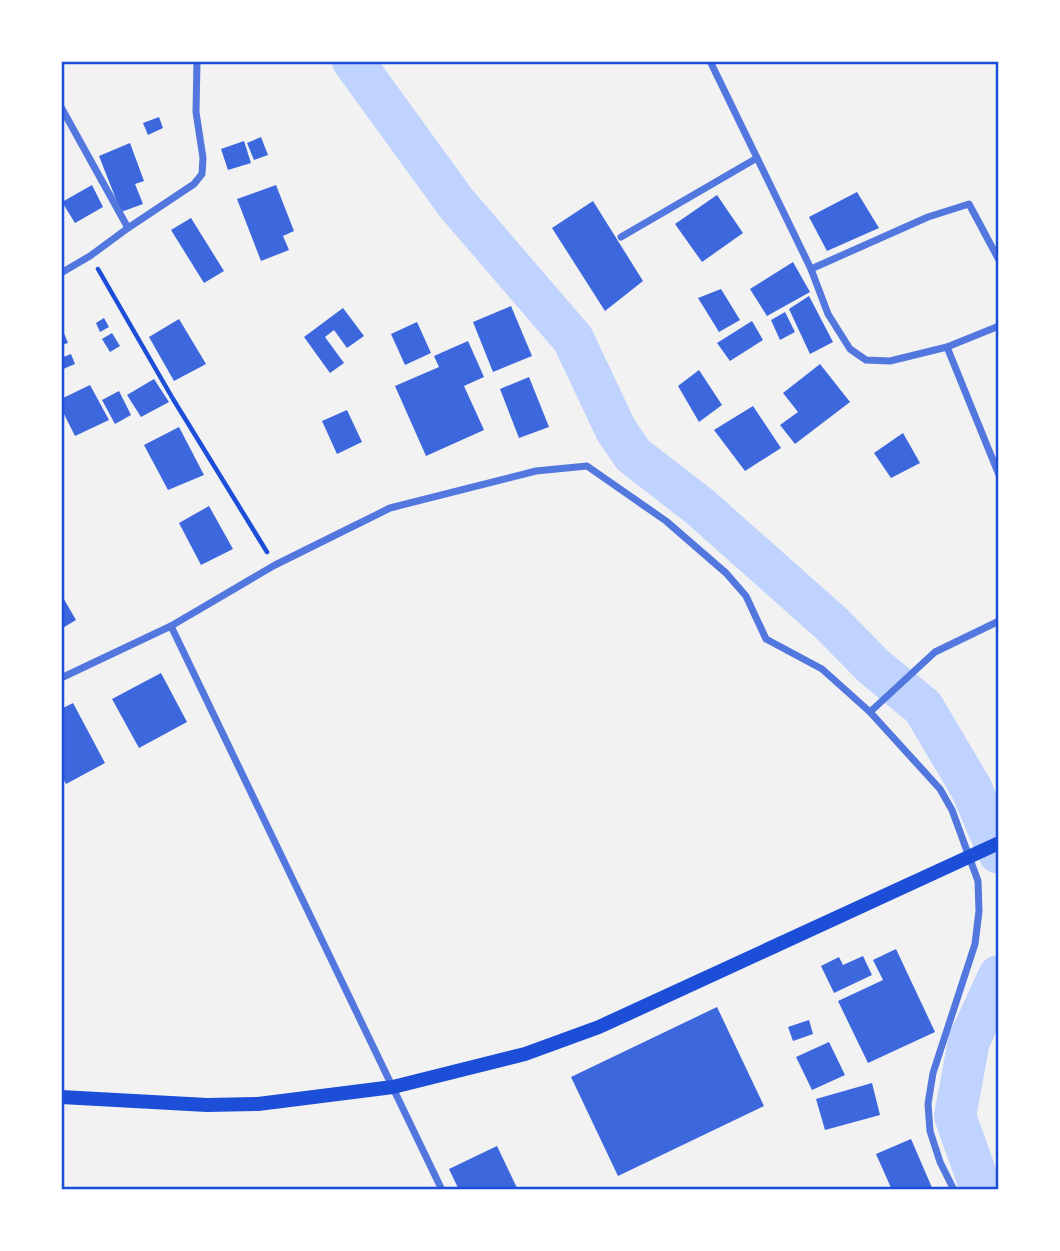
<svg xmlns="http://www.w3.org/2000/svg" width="1060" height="1251" viewBox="0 0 1060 1251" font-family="Karla,sans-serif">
<rect width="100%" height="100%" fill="#f2f2f2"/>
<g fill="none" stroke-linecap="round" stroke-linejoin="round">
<g stroke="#bfd3fe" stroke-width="42">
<path d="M353,61L456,203L573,339L616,430L633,455L699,506L833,625L873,666L923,707L971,788L999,853"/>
<path d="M984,1190L980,1186L955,1116L969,1041L999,976"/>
</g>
</g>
<g fill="#3d67dc">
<path d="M159,117L163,128L148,135L143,123Z"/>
<path d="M261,137L268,155L254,160L247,143Z"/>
<path d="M244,141L251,163L228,170L221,149Z"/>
<path d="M130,143L144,181L135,184L143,204L121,212L99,156Z"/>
<path d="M92,185L103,207L75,223L62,202Z"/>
<path d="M276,185L294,231L283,236L289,250L261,261L237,199Z"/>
<path d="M857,192L879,228L827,251L809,217Z"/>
<path d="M717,195L743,233L702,262L675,224Z"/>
<path d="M593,201L643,281L605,311L552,228Z"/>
<path d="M191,218L224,271L204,283L171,230Z"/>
<path d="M793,262L810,292L767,316L750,289Z"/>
<path d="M721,289L740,320L719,332L698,298Z"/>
<path d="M809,296L833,342L810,354L789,309Z"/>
<path d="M511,306L532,356L493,372L473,322Z"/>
<path d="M343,308L364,336L347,348L334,330L325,337L344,363L330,373L304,337Z"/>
<path d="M785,312L795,332L780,340L771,320Z"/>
<path d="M104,318L109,327L100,332L96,323Z"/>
<path d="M179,319L206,364L174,381L149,337Z"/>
<path d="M752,321L763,340L730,361L717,343Z"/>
<path d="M417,322L431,353L405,365L391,334Z"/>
<path d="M61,326L68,343L61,345Z"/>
<path d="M112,333L120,346L110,352L102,339Z"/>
<path d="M468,341L484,377L464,386L484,430L426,456L395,386L439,367L434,356Z"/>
<path d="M71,354L75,364L61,370V358Z"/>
<path d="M820,364L850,402L795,444L780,425L798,412L783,393Z"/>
<path d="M699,370L722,405L699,422L678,386Z"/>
<path d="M529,377L549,427L519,438L500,389Z"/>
<path d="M154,379L169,402L141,417L127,395Z"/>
<path d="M90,385L109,420L75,436L61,408V399Z"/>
<path d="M119,391L131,415L115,424L102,400Z"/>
<path d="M753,406L781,448L745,471L714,430Z"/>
<path d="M347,410L362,442L337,454L322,421Z"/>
<path d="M179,427L204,475L168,490L144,445Z"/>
<path d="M903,433L920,463L891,478L874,453Z"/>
<path d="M209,506L233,549L201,565L179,523Z"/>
<path d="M61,594L76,620L61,629Z"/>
<path d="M161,673L187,722L139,748L112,699Z"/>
<path d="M73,703L105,763L66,784L61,775V709Z"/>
<path d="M896,949L935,1032L868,1063L838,1001L883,980L873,960Z"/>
<path d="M863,956L872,975L834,993L821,966L839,957L843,965Z"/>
<path d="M717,1007L764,1106L618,1176L571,1077Z"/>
<path d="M809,1020L813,1034L793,1041L788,1027Z"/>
<path d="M829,1042L845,1075L812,1090L796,1057Z"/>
<path d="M872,1083L880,1115L825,1130L816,1099Z"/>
<path d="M911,1139L933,1190H892L876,1154Z"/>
<path d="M497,1146L518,1190H459L449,1169Z"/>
</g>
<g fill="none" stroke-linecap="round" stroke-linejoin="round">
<path stroke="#1d4ed8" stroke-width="4.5" d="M98,269L173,399L267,552"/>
<g stroke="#5277de" stroke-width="7">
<path d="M710,61L811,269L828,314L850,349L866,360L890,361L947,347L999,326"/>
<path d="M61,107L128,228"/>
<path d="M621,237L757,158"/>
<path d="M811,269L928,217L969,204L999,260"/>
<path d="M61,273L90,256L128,228L194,184L202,174L203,158L196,112L197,61"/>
<path d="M947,347L999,475"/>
<path d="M171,626L442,1190"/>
<path d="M61,678L171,626L275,565L390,508L536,471L587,466L666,521L726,573L746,596L766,639L822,669L870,712L940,789L952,810L978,881L979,911L975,944L933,1073L928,1104L930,1131L940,1162L954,1190"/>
<path d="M870,712L935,652L999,621"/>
</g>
<path stroke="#1d4ed8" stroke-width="14" d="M61,1097L207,1105L258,1104L393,1087L525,1054L599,1027L999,843"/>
</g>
<rect width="1060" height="1251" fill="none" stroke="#ffffff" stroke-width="126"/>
<rect x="63" y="63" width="934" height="1125" fill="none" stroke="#1d4ed8" stroke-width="2.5"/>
</svg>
